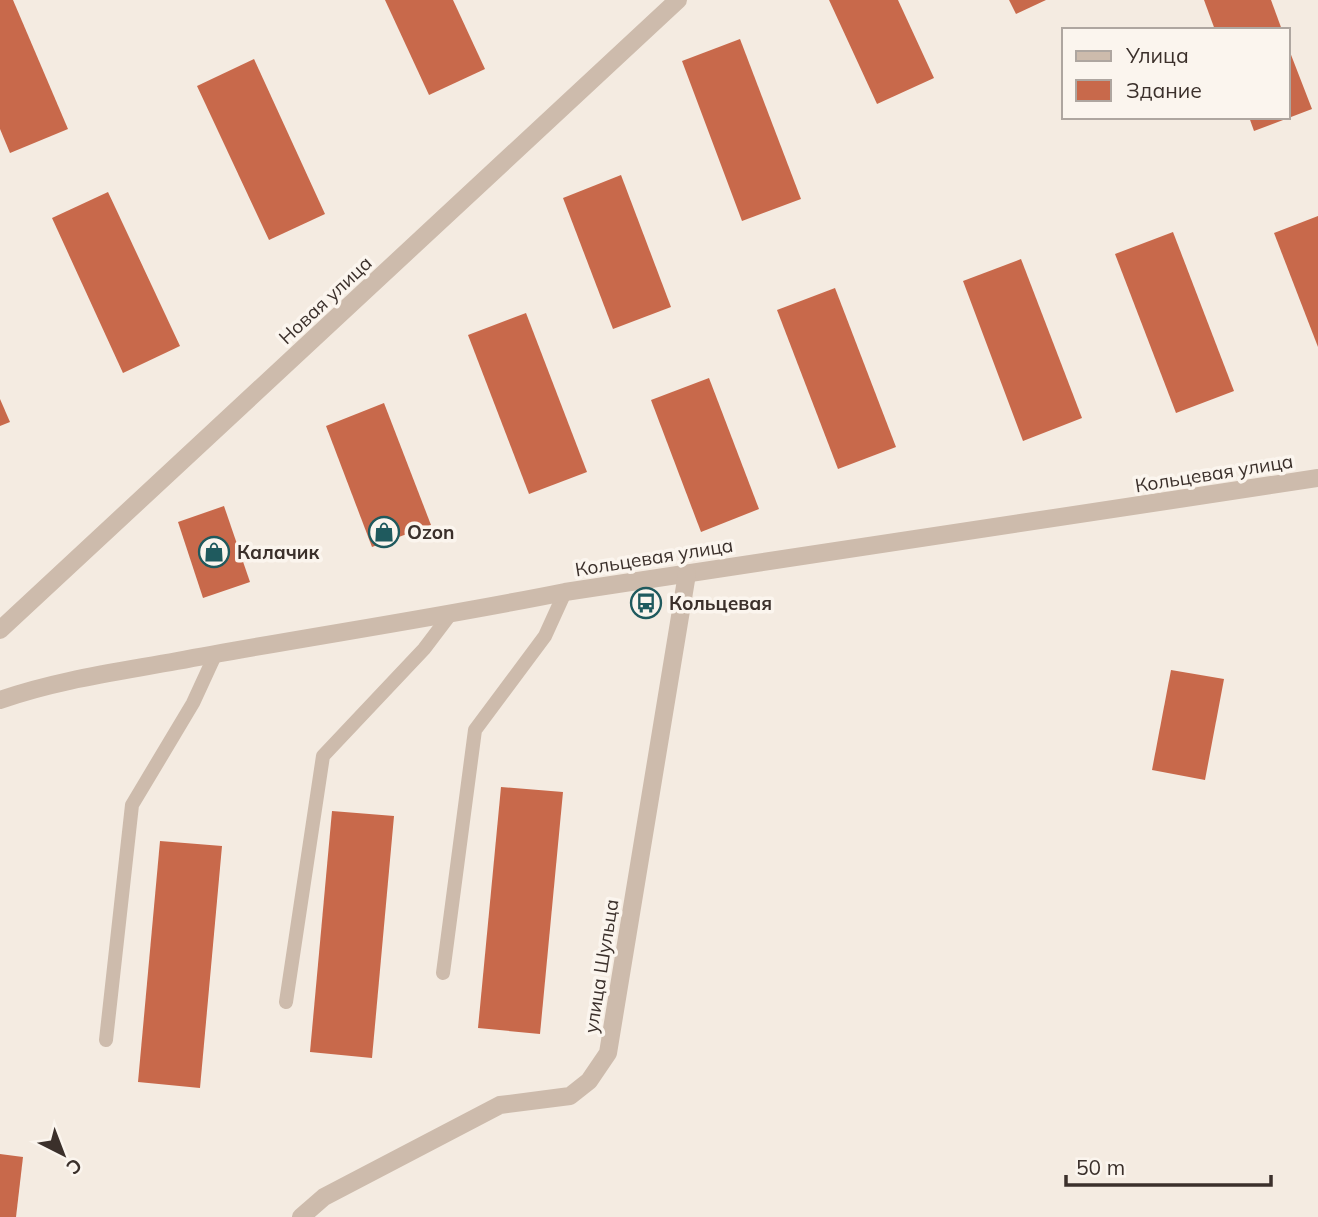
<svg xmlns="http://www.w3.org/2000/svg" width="1318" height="1217" viewBox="0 0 1318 1217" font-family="Mulish,sans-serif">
<rect width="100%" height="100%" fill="#f4ebe1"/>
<g fill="#c8694b">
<path d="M0,0H13L68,129L10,153L0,129Z"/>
<path d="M385,0H453L485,69L429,95Z"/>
<path d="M829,0H898L934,78L877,104Z"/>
<path d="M1009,0H1046L1016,14Z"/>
<path d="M1204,0H1271L1282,30H1215Z"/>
<path d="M740,39L801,199L742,221L682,61Z"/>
<path d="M1288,47L1312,109L1254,131L1249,117H1288Z"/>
<path d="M254,59L325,214L269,240L197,86Z"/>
<path d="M621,175L671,307L613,329L563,198Z"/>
<path d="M108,192L180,346L123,373L52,218Z"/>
<path d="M1318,216V347L1274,233Z"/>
<path d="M1173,232L1234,391L1176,413L1115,254Z"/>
<path d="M1021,259L1082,418L1023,441L963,281Z"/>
<path d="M835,288L896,447L838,469L777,310Z"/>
<path d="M526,313L587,472L529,494L468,335Z"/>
<path d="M709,378L759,509L701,532L651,400Z"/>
<path d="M0,399L10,422L0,426Z"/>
<path d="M384,403L431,525L372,547L326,426Z"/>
<path d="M224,506L250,582L203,598L178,522Z"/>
<path d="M1171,670L1224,679L1205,780L1152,770Z"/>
<path d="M501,787L563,792L540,1034L478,1028Z"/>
<path d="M332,811L394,816L372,1058L310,1052Z"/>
<path d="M160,841L222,846L200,1088L138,1082Z"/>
<path d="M0,1154L23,1157L16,1217H0Z"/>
</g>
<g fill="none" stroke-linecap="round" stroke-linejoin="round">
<g stroke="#cdbbac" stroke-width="14">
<path d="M443,973L475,730L545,636L565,592"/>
<path d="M286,1002L323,756L424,649L449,616"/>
<path d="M106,1040L132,805L193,703L216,653"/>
</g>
<g stroke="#cdbbac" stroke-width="18">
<path d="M0,630L678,0"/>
<path d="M0,700C57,680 117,672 177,661C306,637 436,618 565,592L1318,478"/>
<path d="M301,1217L324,1197L500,1105L570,1096L589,1081L608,1053L687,574"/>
</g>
</g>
<defs>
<g id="shop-ring" transform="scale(1.575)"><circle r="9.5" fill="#fbf5ee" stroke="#1f5a5e" stroke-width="1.5"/><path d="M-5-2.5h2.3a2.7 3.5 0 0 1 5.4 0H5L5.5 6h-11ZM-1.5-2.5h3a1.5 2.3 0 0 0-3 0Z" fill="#1f5a5e"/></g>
<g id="bus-ring" transform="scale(1.575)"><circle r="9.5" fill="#fbf5ee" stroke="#1f5a5e" stroke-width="1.5"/><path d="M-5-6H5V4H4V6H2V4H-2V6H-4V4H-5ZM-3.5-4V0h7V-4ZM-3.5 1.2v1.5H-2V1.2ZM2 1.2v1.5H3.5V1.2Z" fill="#1f5a5e"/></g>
</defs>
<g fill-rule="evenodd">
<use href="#shop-ring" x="384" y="532"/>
<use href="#shop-ring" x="214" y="552"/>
<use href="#bus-ring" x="646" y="603"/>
</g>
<g text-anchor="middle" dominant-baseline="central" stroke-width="7" stroke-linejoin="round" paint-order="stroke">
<g font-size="19" fill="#3b302b" stroke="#fbf5ee">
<text transform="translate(325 300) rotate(-43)">Новая улица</text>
<text transform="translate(1214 473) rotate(-9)">Кольцевая улица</text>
<text transform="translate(654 557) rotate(-9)">Кольцевая улица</text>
<text transform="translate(601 966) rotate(-81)">улица Шульца</text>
</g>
<g font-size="19" font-weight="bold" fill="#3b302b" stroke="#fbf5ee" text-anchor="start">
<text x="407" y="532">Ozon</text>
<text x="237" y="552">Калачик</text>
<text x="669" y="603">Кольцевая</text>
</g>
</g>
<rect x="1062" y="28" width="228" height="91" fill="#fbf5ee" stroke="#aea6a0" stroke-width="2"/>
<rect x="1076" y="51" width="35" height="10" fill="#cdbbac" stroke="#aea6a0" stroke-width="2"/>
<text x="1126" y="63" font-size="21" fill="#3b302b">Улица</text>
<rect x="1076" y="80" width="35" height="21" fill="#c8694b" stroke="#aea6a0" stroke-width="2"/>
<text x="1126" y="98" font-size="21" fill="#3b302b">Здание</text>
<g transform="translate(63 1154) rotate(138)" stroke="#fbf5ee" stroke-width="5" paint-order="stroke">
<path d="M0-5L12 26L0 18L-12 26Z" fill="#3b302b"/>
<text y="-10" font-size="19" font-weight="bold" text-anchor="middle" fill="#3b302b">С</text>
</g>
<path d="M1066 1175v10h205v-10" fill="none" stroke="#3b302b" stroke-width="3.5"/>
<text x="1076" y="1175" font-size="21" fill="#3b302b" stroke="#fbf5ee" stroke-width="5" paint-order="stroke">50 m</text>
</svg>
